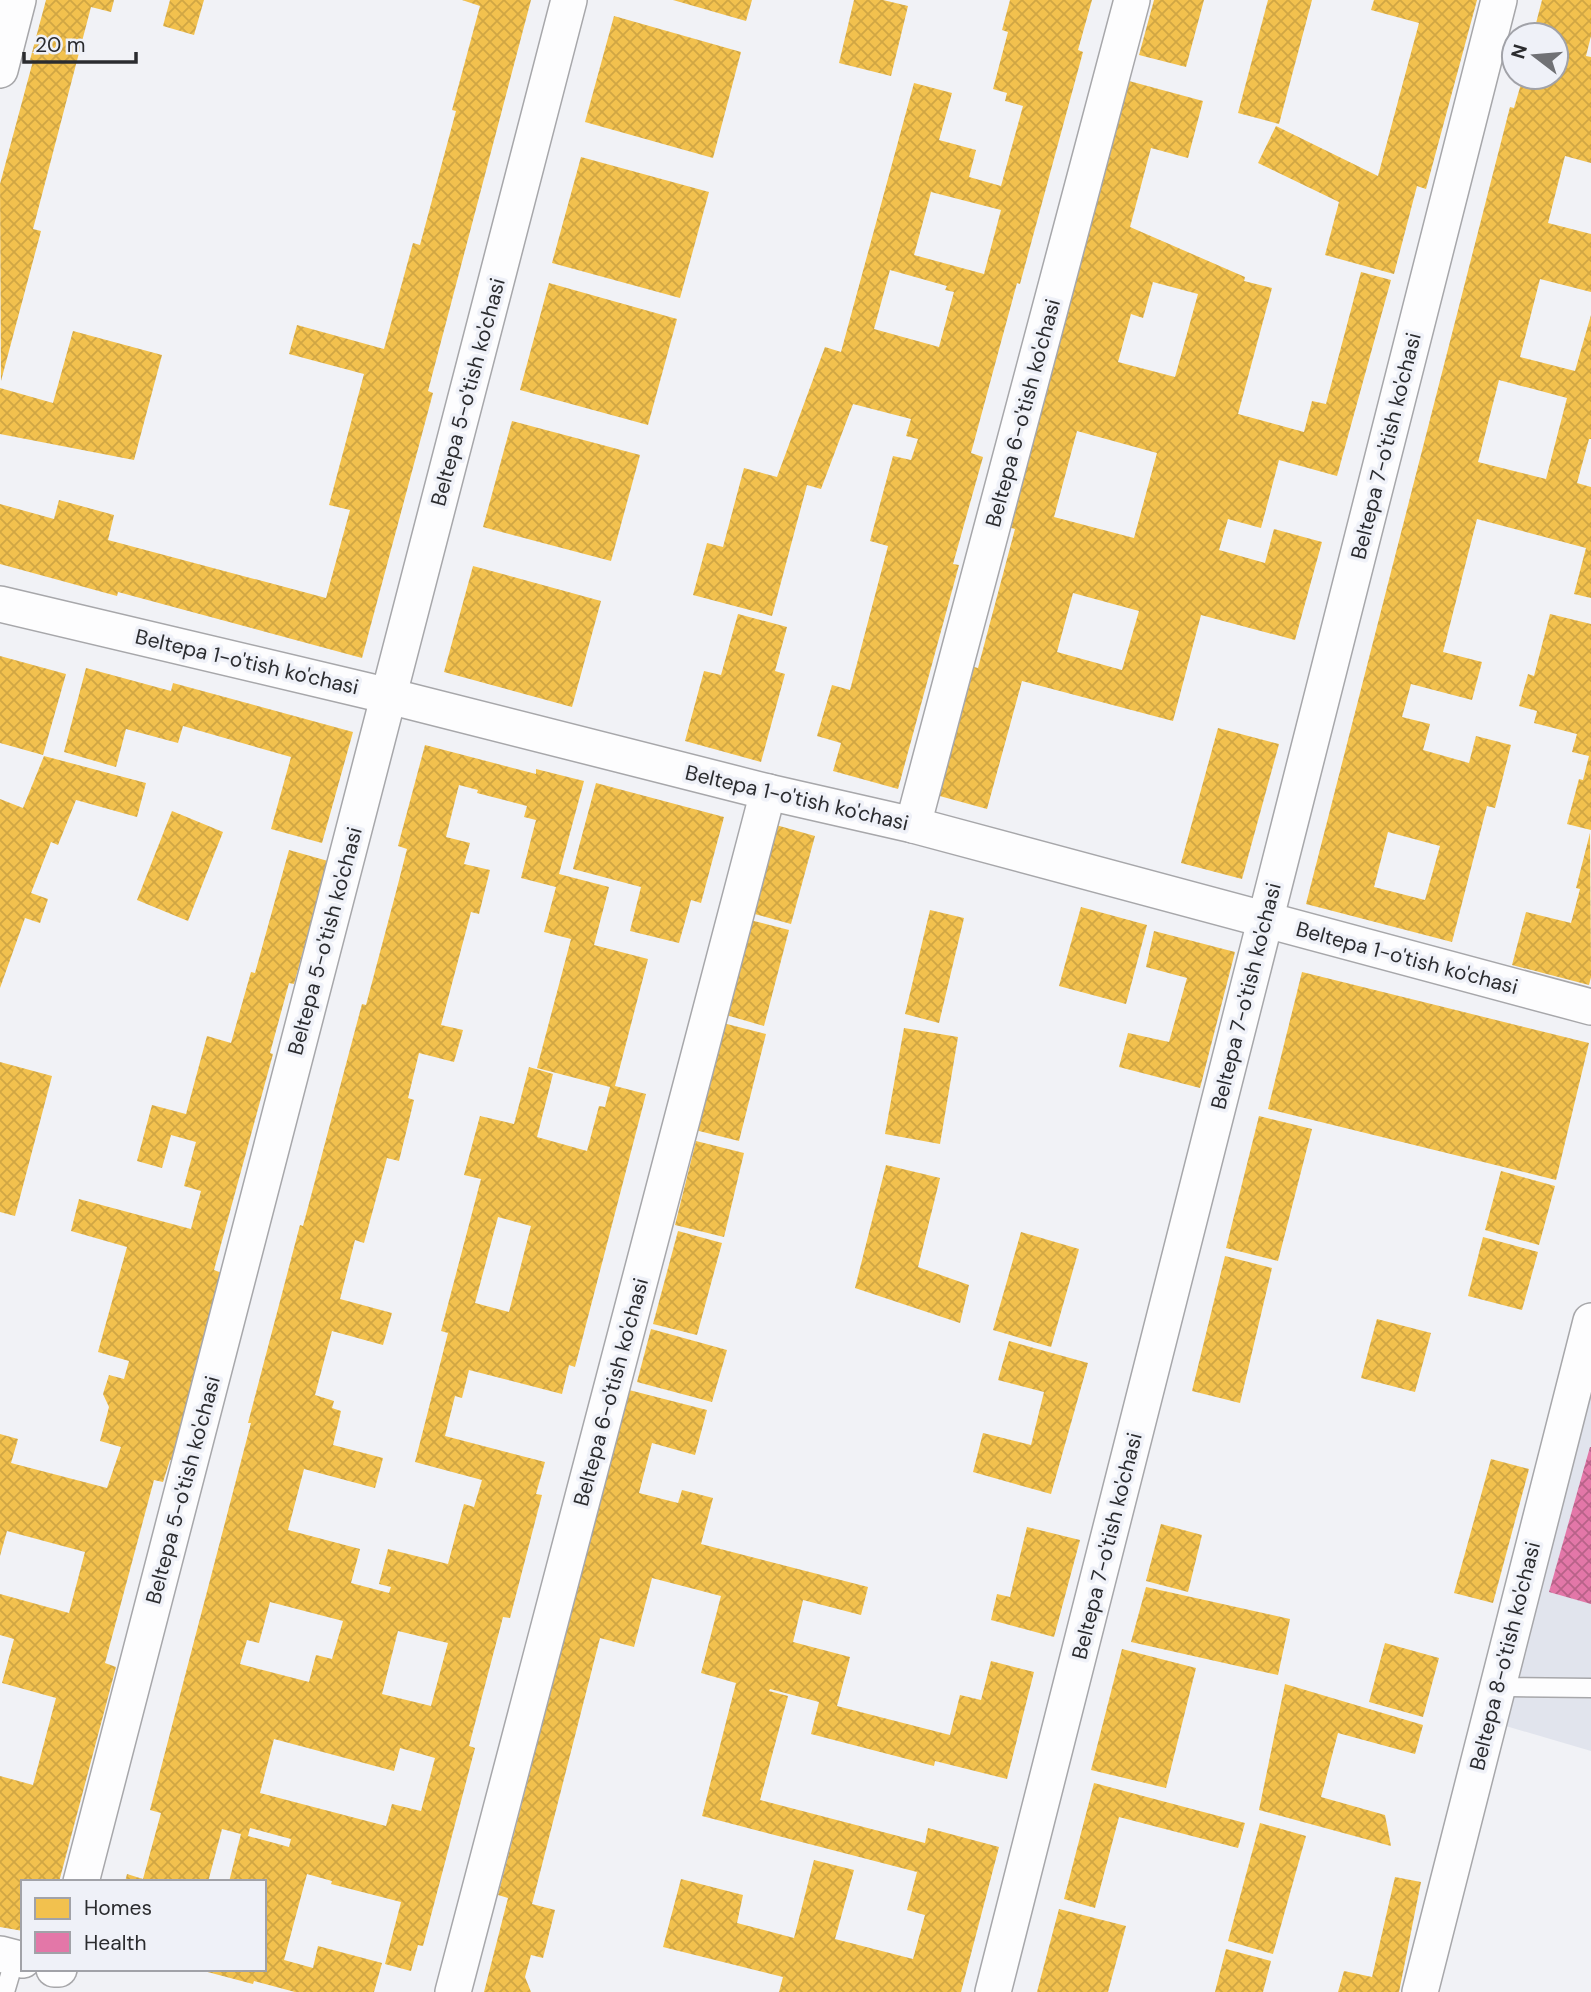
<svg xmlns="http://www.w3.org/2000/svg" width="1591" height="1992" viewBox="0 0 1591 1992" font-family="'DM Sans',sans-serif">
<defs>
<pattern id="homes-cross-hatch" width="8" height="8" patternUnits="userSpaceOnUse" patternTransform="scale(1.75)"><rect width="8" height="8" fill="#f2c14e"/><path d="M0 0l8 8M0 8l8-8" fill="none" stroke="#d0a644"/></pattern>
<pattern id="health-cross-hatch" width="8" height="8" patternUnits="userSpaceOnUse" patternTransform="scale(1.75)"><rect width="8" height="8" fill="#e377a8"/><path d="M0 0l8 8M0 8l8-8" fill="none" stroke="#b86289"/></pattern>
</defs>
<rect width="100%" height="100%" fill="#f1f2f6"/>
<path fill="#e1e4ed" d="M1591,1395V1751L1499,1724Z"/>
<g fill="url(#homes-cross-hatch)" fill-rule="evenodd">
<path d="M46,0H114L111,12L91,7L33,229L41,231L1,381L0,184L33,61L30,60Z"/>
<path d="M170,0H204L194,35L163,26Z"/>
<path d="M462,0H531L428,391L433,393L362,658L118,592L117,596L0,564V504L54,519L59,500L114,515L108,540L326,598L350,510L329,505L364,374L289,354L297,325L384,349L413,243L420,245L456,111L452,110L480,6Z"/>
<path d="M673,0H752L746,21Z"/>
<path d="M854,0H883L908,6L891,76L839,63Z"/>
<path d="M1010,0H1092L1078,50L1083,52L1020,284L1017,283L971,453L983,457L953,564L959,565L898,789L833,771L841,743L817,736L832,685L850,690L888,546L870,541L893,456L911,460L918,439L906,436L911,419L853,404L821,489L807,485L772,616L693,595L707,543L723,547L744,468L777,477L825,347L841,352L914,83L952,93L939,140L976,150L969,177L1001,186L1023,106L1005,101L1007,93L993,89L1008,32L1002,30ZM931,192L1001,210L984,274L914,255ZM890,270L947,286L945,290L954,292L939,347L874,329Z"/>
<path d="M1154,0H1204L1186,67L1139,55Z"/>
<path d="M1268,0H1312L1279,124L1238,113Z"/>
<path d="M1374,0H1477L1426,189L1417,186L1394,274L1325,255L1339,202L1258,163L1276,126L1378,176L1419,23L1371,10Z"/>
<path d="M1542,0H1591V36L1586,56L1591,57V163L1565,156L1548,223L1591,234V292L1540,279L1520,357L1575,371L1591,315V439H1589L1577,483L1591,487V598L1574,594L1586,548L1477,519L1443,652L1482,662L1472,700L1411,684L1402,717L1430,724L1423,750L1469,763L1476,736L1511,745L1495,808L1487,806L1452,942L1306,904L1510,107L1514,108L1523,77H1556V35H1533ZM1499,380L1567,398L1546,479L1478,462ZM1388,832L1440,846L1425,900L1374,887Z"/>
<path d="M614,16L741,52L713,158L585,122Z"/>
<path d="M1129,81L1203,101L1188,158L1151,148L1130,227L1245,277L1244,281L1272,288L1238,414L1304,432L1312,401L1326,404L1361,272L1391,280L1337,476L1279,460L1261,528L1228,519L1219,550L1265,563L1274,529L1322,542L1295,640L1201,615L1173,721L1022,681L987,809L936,795L970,666L978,668L1015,529L1008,527ZM1153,282L1198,294L1175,377L1118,362L1131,314L1143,318ZM1077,431L1157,453L1134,538L1054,517ZM1073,593L1139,611L1122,670L1057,652Z"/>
<path d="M581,157L709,192L680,298L552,263Z"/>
<path d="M549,283L677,319L648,425L520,390Z"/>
<path d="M73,331L162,355L134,460L0,434V388L53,403Z"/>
<path d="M512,421L640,455L611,561L483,527Z"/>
<path d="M473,566L601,601L572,707L444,672Z"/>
<path d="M738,614L787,627L775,671L785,674L761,762L685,741L704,671L721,675Z"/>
<path d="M1550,614L1591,624V830L1567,824L1579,779L1583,780L1589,756L1572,752L1577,734L1534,723L1537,711L1519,706L1528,674L1534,676Z"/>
<path d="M0,656L66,674L43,755L0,743Z"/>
<path d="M86,668L171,691L173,683L353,732L322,843L271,829L291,757L183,726L178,743L126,729L116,767L64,752Z"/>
<path d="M1218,728L1279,744L1242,879L1181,863Z"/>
<path d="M425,745L536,774V769L584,781L559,874L609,887L594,945L648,959L615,1086L646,1094L575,1367L569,1365L562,1394L469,1370L462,1398L455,1396L445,1436L545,1462L536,1494L542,1495L510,1618L503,1617L469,1746L475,1748L423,1946L418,1945L411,1971L385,1964L401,1902L331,1884L332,1881L307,1874L284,1960L313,1968L318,1946L382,1963L374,1992H295L254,1981L253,1984L200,1970L264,1969V1882H229L241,1834L222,1829L208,1882H125L127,1874L143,1879L161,1813L150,1810L251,1423H248L300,1225L303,1226L362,1004L366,1005L396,892L407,849L398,846ZM459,785L478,790L477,793L527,806L524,817L536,820L521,878L556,887L544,932L571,939L537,1068L610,1087L605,1107L599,1106L587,1151L537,1137L553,1074L529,1067L514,1124L480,1116L464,1175L481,1179L441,1331L448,1333L415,1462L482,1480L474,1507L464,1504L448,1564L388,1549L379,1584L391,1587L389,1593L351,1583L360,1549L288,1530L304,1469L375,1488L383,1458L333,1445L341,1411L332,1408L334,1401L315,1395L332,1331L383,1345L392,1313L340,1299L355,1240L364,1243L387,1158L399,1161L414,1100L408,1098L419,1053L454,1062L463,1030L441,1025L471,912L479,914L490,870L464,864L470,843L446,837ZM498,1217L531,1226L509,1312L475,1303ZM270,1602L343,1621L332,1659L316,1655L309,1682L240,1664L247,1640L259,1643ZM398,1631L448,1643L431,1706L382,1694ZM274,1739L394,1771L400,1748L435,1758L421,1811L392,1804L386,1826L260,1793ZM250,1828L291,1839L289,1847L248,1836Z"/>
<path d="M44,756L146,783L137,817L76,800L58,845L51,842L31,893L48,899L40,923L25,918L0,988V799L23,808Z"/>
<path d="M596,783L724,817L701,903L691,900L679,943L630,931L641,887L573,869Z"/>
<path d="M172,811L223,832L188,921L137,900Z"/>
<path d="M776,825L815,836L791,924L751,913Z"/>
<path d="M1590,833L1591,977L1589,985L1512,965L1526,912L1571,923L1580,889L1576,888Z"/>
<path d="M289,850L328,861L294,984L289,983L270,1053L273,1054L214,1270L222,1273L188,1397L195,1398L177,1462L170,1460L163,1482L154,1480L105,1663L116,1667L59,1882H23V1931L0,1927V1776L33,1785L56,1698L2,1683L14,1639L0,1635V1594L69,1613L85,1552L7,1531L0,1556V1434L18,1439L11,1463L107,1488L121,1447L100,1441L109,1407L103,1394L109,1375L124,1379L129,1361L98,1352L127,1247L71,1231L79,1199L191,1229L201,1191L184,1186L196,1142L171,1135L162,1168L137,1161L152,1105L186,1114L207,1036L231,1043L251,972L255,973Z"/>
<path d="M1081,907L1147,925L1126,1004L1059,986Z"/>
<path d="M930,910L964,918L939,1023L905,1014Z"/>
<path d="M750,920L789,930L764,1026L726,1015Z"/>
<path d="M1154,931L1235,952L1200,1088L1119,1067L1128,1033L1169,1042L1187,978L1146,967Z"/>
<path d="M1302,972L1589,1043L1556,1180L1268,1109Z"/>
<path d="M723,1023L766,1034L739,1141L695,1130Z"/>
<path d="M904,1028L958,1037L940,1144L885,1134Z"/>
<path d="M0,1062L52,1076L15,1216L0,1212Z"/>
<path d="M1259,1116L1312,1129L1278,1261L1226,1248Z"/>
<path d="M696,1141L744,1153L724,1237L675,1225Z"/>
<path d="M886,1165L940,1178L918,1267L969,1285L960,1323L855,1288Z"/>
<path d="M1501,1171L1555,1186L1539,1245L1485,1230Z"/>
<path d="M678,1231L722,1243L697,1335L653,1324Z"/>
<path d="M1021,1232L1079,1249L1051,1347L993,1330Z"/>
<path d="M1483,1237L1538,1252L1522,1310L1468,1296Z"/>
<path d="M1225,1256L1272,1268L1240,1403L1192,1391Z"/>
<path d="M1377,1319L1431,1333L1415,1392L1361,1378Z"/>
<path d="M651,1329L727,1350L712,1402L637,1382Z"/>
<path d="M1009,1341L1088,1363L1051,1494L973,1472L983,1433L1031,1445L1044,1392L998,1380Z"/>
<path d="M629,1390L707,1410L695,1455L652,1443L639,1493L678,1503L682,1490L713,1498L701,1544L868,1587L861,1615L803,1600L793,1642L850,1657L837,1706L950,1735L960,1695L981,1700L991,1661L1034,1672L1007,1779L935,1761L934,1766L811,1734L819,1702L770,1689L769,1691L788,1696L760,1800L925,1843L928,1828L999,1847L961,1992H779L783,1977L663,1947L681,1879L743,1895L737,1923L794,1938L814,1860L854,1870L835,1939L913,1959L925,1915L907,1910L917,1872L702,1816L736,1683L701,1673L721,1596L652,1578L634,1647L600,1638L532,1904L555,1910L543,1958L531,1955L525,1977L531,1992H484L508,1898L498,1895L567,1629H564L614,1436L617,1437Z"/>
<path d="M1491,1459L1529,1469L1493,1603L1454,1593Z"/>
<path d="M1161,1524L1202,1535L1188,1592L1146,1581Z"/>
<path d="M1027,1527L1080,1540L1054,1637L991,1620L997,1594L1010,1597Z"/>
<path d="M1146,1587L1290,1619L1278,1675L1131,1642Z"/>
<path d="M1385,1643L1439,1658L1423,1717L1369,1702Z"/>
<path d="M1122,1649L1196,1668L1166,1788L1091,1770Z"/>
<path d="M1285,1684L1423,1725L1415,1754L1338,1733L1321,1797L1385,1815L1391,1846L1259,1810Z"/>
<path d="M1094,1783L1245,1823L1238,1848L1119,1817L1095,1908L1064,1899Z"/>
<path d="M1260,1823L1306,1836L1273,1954L1228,1941Z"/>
<path d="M1395,1877L1421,1882L1399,1992H1338L1344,1971L1372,1977Z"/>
<path d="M1059,1909L1126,1926L1108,1992H1037Z"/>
<path d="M1226,1949L1271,1961L1263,1992H1215Z"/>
</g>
<path fill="url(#health-cross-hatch)" d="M1590,1447H1591V1604L1549,1592Z"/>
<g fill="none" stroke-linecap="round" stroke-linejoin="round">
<g stroke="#a7a7aa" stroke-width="21">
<g id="lane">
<path d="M1498,1684L1510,1687L1591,1688"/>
<path d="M5,1992L15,1958"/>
</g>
</g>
<g stroke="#a7a7aa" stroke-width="38">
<g id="street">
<path d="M0,70L18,0"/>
<path d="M0,604L389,696L768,792L913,825L1591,1007"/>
<path d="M913,825L1132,0"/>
<path d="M81,1882L569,0"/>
<path d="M0,1954L23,1960"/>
<path d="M54,1969H59"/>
<path d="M453,1992L768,792"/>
<path d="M993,1992L1499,0"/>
<path d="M1420,1992L1591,1321"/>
</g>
</g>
<use href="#lane" stroke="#fdfdfe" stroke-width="18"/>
<use href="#street" stroke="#fdfdfe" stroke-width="35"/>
</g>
<g text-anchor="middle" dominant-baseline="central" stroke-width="7" stroke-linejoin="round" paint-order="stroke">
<g font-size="21" fill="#2b2c2f" stroke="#eff1f8">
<text transform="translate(468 392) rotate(-75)">Beltepa 5-o'tish ko'chasi</text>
<text transform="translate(1023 413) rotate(-75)">Beltepa 6-o'tish ko'chasi</text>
<text transform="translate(1386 446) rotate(-76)">Beltepa 7-o'tish ko'chasi</text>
<text transform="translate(247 662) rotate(13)">Beltepa 1-o'tish ko'chasi</text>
<text transform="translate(797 798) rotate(13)">Beltepa 1-o'tish ko'chasi</text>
<text transform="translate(325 941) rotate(-75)">Beltepa 5-o'tish ko'chasi</text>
<text transform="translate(1407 958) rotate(15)">Beltepa 1-o'tish ko'chasi</text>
<text transform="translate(1246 996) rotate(-76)">Beltepa 7-o'tish ko'chasi</text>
<text transform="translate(611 1392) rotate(-75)">Beltepa 6-o'tish ko'chasi</text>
<text transform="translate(183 1490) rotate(-75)">Beltepa 5-o'tish ko'chasi</text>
<text transform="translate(1107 1546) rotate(-76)">Beltepa 7-o'tish ko'chasi</text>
<text transform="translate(1505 1656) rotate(-76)">Beltepa 8-o'tish ko'chasi</text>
</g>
</g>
<rect x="21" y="1880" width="245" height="91" fill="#eff1f8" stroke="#a1a2a8" stroke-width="2"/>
<rect x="35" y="1898" width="35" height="21" fill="#f2c14e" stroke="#a1a2a8" stroke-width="2"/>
<text x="84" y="1915" font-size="21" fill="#2b2c2f">Homes</text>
<rect x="35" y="1932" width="35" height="21" fill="#e377a8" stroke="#a1a2a8" stroke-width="2"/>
<text x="84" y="1950" font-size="21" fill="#2b2c2f">Health</text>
<g transform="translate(1535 56) rotate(286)"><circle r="33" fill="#eff1f8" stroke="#a1a2a8" stroke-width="2"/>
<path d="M0-5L12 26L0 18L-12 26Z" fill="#707175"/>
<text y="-10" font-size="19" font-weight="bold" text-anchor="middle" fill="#2b2c2f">N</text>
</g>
<path d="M24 52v10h112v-10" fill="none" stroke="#2b2c2f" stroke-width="3.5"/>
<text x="35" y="52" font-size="21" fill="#2b2c2f" stroke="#eff1f8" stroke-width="5" paint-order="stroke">20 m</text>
</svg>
